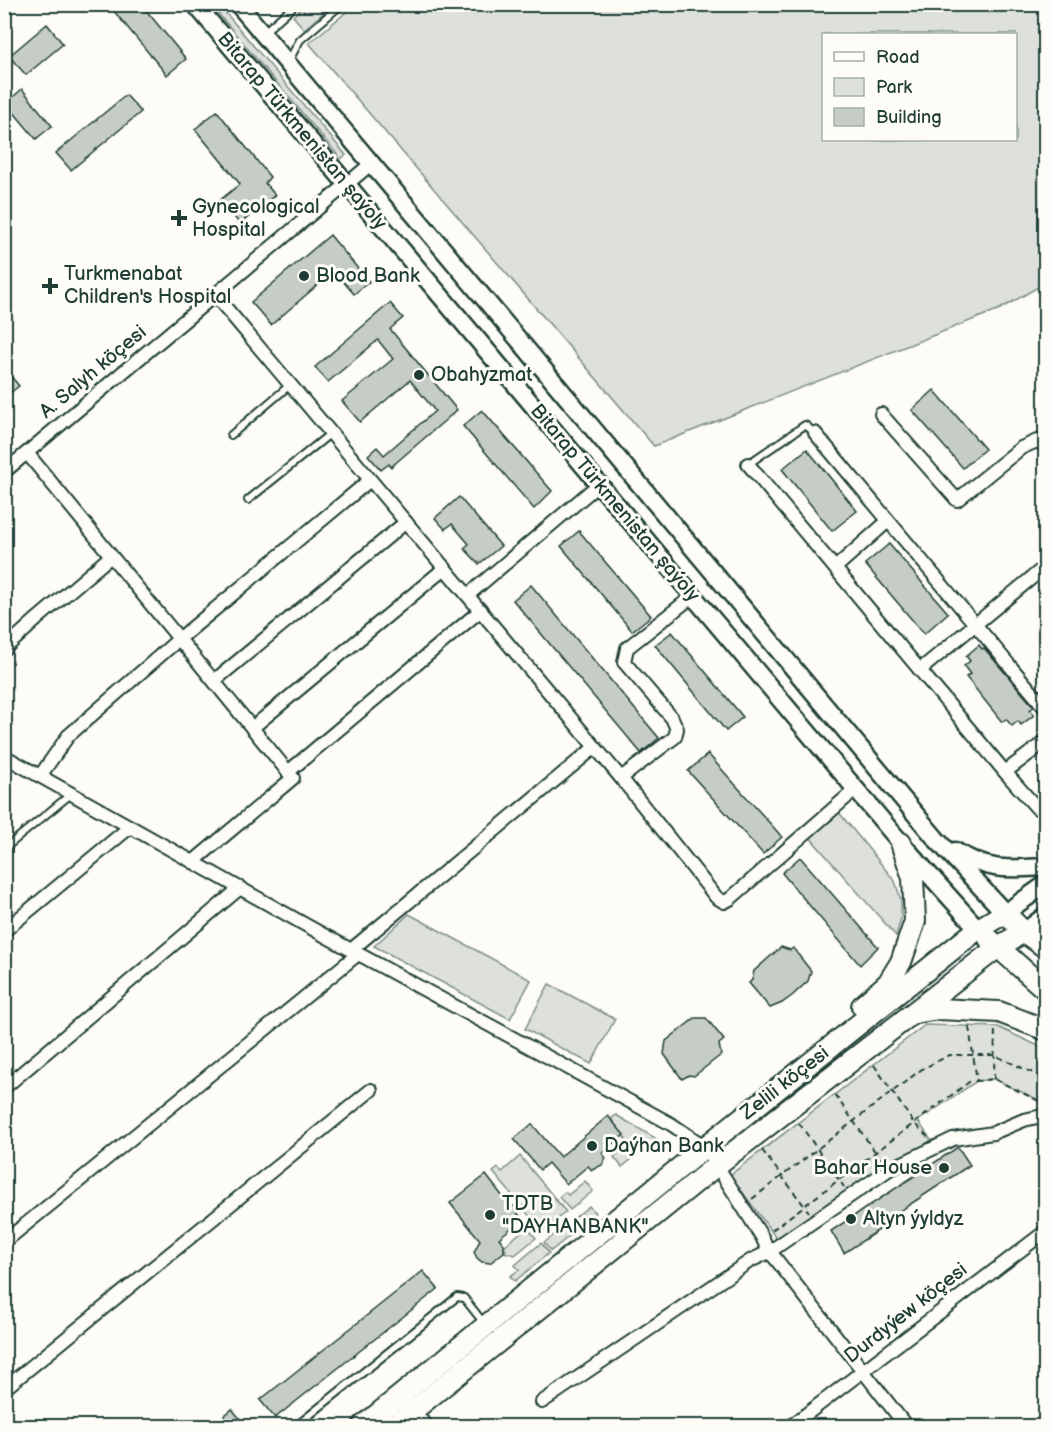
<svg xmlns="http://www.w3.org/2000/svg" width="1050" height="1431" viewBox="0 0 1050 1431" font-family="'Balsamiq Sans',sans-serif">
<rect width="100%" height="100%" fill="#fdfcf7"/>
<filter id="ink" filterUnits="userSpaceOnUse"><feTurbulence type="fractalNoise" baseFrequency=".0167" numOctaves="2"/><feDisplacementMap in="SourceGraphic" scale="12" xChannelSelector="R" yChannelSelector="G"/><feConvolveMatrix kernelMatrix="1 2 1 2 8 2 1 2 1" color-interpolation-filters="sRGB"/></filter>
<g filter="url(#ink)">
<g fill="#dde0db" stroke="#7e8e88" stroke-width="1.5" fill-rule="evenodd">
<path d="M307,4H333V5L304,29L293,16Z"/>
<path d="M356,4L1045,5V283L1000,309L654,446L309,43ZM824,34H1016V140H824Z"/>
<path d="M211,5H219L346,155L341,159Z"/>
<path d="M837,810L895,881L901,900V918L896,936L807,834Z"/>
<path d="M409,914L531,980L510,1019L374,946Z"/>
<path d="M549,984L615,1019L591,1064L525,1029Z"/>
<path d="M925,1025L998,1027L1045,1049V1103L994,1079L977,1081L918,1121L931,1140L782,1246L730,1175Z"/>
<path d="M616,1115L657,1139L622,1167L614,1157L629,1144L611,1119Z"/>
<path d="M520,1156L566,1212L542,1231L493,1172L498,1168L502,1172Z"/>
<path d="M585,1181L593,1191L570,1210L559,1197L565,1192L568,1195Z"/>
<path d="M589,1206L595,1213L594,1216L551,1251L544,1243Z"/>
<path d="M527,1227L536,1238L515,1255L504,1252L506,1250L503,1247Z"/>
<path d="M541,1243L549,1253L515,1281L510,1276L519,1270L515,1265Z"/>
</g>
<g fill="#c6cdc7" stroke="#1f3d34" stroke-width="1.5">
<path d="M108,4H141L186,59L167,75Z"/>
<path d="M47,24L63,44L26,75L9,56Z"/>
<path d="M22,89L52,126L36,139L6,103Z"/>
<path d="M126,95L141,112L71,170L56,153Z"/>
<path d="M217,111L270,177L265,183L275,195L240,224L220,200L240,184L195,129Z"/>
<path d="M330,235L369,282L354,294L334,271L271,325L251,302Z"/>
<path d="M390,303L403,318L390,329L457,410L391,467L389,464L381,470L368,455L377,447L384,455L435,411L410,380L360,422L342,401L393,359L378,340L328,382L315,367Z"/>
<path d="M4,368L19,386L4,398Z"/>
<path d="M934,390L985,449L963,468L912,410Z"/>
<path d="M482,410L552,491L534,509L463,426Z"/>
<path d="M807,449L857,511L832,531L782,469Z"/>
<path d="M459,497L501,546L479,564L464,548L469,544L452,524L445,529L435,518Z"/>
<path d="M579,531L651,616L632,631L561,546Z"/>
<path d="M889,544L948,613L924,634L865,564Z"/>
<path d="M531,585L659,738L641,753L513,600Z"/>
<path d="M672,632L743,717L726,731L655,645Z"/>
<path d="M979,645L982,649L984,648L1034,707L1030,710L1034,715L1021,725L1018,721L1012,726L1006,719L1002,722L966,677L970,674L964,666L970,661L966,656Z"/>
<path d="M708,754L782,837L763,854L688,771Z"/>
<path d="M800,857L878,947L860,965L782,873Z"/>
<path d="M781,947L790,950L793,948L811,971L808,981L793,995L782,1003L770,1008L749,983L752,980L754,971Z"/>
<path d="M695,1018H706L724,1040L719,1044L721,1055L694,1076L689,1075L682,1079L664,1054L666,1041Z"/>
<path d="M608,1116L624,1135L602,1153L606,1158L602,1165L592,1170L588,1166L566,1184L548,1163L540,1170L514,1139L532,1124L560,1157Z"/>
<path d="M958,1147L970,1165L880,1224L882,1228L844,1253L831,1231Z"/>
<path d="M486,1175L510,1206H524L517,1212L522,1219L499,1238L504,1244V1252L490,1263L482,1262L477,1258L474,1252L480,1240L450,1203Z"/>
<path d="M423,1271L438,1289L275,1418L260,1400Z"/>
<path d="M232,1409L246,1426H216L226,1419L224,1416Z"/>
</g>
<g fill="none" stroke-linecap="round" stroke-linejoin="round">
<g stroke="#1f3d34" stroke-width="10">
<g id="service">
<path d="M264,32L296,4"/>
<path d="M288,62L300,40L342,4"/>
<path d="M231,435L290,385"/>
<path d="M748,464L805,425L815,433"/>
<path d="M248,500L331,433"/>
<path d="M4,849L71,794"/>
<path d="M296,1426L457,1297L464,1298L483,1322"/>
</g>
</g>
<g stroke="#1f3d34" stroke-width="16">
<g id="minor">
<path d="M215,295L621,778L716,897L724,902L730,899L856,789"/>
<path d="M881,414L957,500L1021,448L1037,441L1046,446"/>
<path d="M815,433L1046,709"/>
<path d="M27,453L293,778L193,862"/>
<path d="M748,464L1005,772L1036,807L1046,814"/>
<path d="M4,472L372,163"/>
<path d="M835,568L888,521"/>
<path d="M468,595L599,484"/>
<path d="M4,649L37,619L111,556"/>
<path d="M920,670L1046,566"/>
<path d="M214,681L406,522"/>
<path d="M252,728L445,568"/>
<path d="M4,756L320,933L671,1124L705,1147L762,1237L769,1252L775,1258L906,1426"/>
<path d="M288,772L481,610"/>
<path d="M1005,772L1046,741"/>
<path d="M40,776L68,736L179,639L370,480"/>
<path d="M621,778L675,737L677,729L672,718L624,662L627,648L693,596"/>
<path d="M4,931L130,827"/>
<path d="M351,950L595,747"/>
<path d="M4,1088L240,888"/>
<path d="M4,1242L358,954"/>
<path d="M4,1389L371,1090"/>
<path d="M542,1402L750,1261L769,1252L888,1170L953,1139L993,1133L1024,1120L1046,1115"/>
<path d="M791,1426L1046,1231"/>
</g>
</g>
<g stroke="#1f3d34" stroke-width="20">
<path id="tertiary" d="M405,1403L424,1426"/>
</g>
<g stroke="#1f3d34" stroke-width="21">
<g id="secondary">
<path d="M195,4L901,843L978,929"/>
<path d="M238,4L937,840L1005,913L1046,884"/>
<path d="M955,851C990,872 1006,869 1046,867"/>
<path d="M1024,932L1046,915"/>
</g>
</g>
<g stroke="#1f3d34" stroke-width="24">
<g id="primary">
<path d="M989,939L1046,990"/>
<path d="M862,1006L888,983L901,962L915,921L913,878L901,843"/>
<path d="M914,1013L939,1009L999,1012L1046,1030"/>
<path d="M363,1426L705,1147L978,929L1005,913L1024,932L1046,948"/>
<path d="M394,1426L717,1165L998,947L1024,932"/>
</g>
</g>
<g stroke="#1f3d34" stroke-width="2" stroke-dasharray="6 4.5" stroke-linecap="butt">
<path d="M969,1027L977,1081"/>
<path d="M874,1065L913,1122L929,1138"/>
<path d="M994,1079L995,1027"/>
<path d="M835,1095L881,1160"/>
<path d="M799,1123L844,1187"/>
<path d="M762,1150L809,1212"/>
<path d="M752,1199L922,1069L950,1055H994L1046,1079"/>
<path d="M772,1230L969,1082L994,1079L1043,1103"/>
</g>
<use href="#service" stroke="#fdfcf7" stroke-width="6"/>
<use href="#minor" stroke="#fdfcf7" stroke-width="12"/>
<use href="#tertiary" stroke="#fdfcf7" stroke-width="15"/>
<use href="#secondary" stroke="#fdfcf7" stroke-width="16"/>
<use href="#primary" stroke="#fdfcf7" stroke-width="20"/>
</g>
</g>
<g fill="#1f3d34" stroke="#fdfcf7" stroke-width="2">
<path d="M176 209h6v6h6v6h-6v6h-6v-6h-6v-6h6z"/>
<circle cx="304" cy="276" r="6"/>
<path d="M47 277h6v6h6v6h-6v6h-6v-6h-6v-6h6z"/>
<circle cx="419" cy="375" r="6"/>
<circle cx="592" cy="1146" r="6"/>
<circle cx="944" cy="1168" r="6"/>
<circle cx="490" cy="1215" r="6"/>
<circle cx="851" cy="1219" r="6"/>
</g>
<g text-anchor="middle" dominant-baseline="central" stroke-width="6" stroke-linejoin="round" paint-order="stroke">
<g font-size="20" fill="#1f3d34" stroke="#fdfcf7">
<text transform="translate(302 131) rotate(50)">Bitarap Türkmenistan şaýoly</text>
<text transform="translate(93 372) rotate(-40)">A. Salyh köçesi</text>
<text transform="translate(615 503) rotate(50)">Bitarap Türkmenistan şaýoly</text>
<text transform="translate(785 1083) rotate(-38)">Zelili köçesi</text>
<text transform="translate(906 1313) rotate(-38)">Durdyýew köçesi</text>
</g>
<g font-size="20" fill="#1f3d34" stroke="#fdfcf7" text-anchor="start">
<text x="192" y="207">Gynecological<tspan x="192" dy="23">Hospital</tspan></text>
<text x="64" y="274">Turkmenabat<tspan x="64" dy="23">Children's Hospital</tspan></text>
<text x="316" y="276">Blood Bank</text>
<text x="431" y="375">Obahyzmat</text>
<text x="604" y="1146">Daýhan Bank</text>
<text x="932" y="1168" text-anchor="end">Bahar House</text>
<text x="502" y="1204">TDTB<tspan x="502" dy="23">"DAYHANBANK"</tspan></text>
<text x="863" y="1219">Altyn ýyldyz</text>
</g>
</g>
<rect width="1050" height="1431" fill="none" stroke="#fdfcf7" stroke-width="24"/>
<rect x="12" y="12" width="1026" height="1407" fill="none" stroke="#1f3d34" stroke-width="2" filter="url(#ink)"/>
<rect x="822" y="33" width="195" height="108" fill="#fdfcf7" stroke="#a4b0a9" stroke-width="1.5"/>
<rect x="834" y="52" width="30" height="9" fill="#fdfcf7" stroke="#a4b0a9" stroke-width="1.5"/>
<text x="876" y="63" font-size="18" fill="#1f3d34">Road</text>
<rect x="834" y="78" width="30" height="18" fill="#dde0db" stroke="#a4b0a9" stroke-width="1.5"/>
<text x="876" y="93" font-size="18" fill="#1f3d34">Park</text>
<rect x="834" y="108" width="30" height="18" fill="#c6cdc7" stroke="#a4b0a9" stroke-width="1.5"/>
<text x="876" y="123" font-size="18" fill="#1f3d34">Building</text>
</svg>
